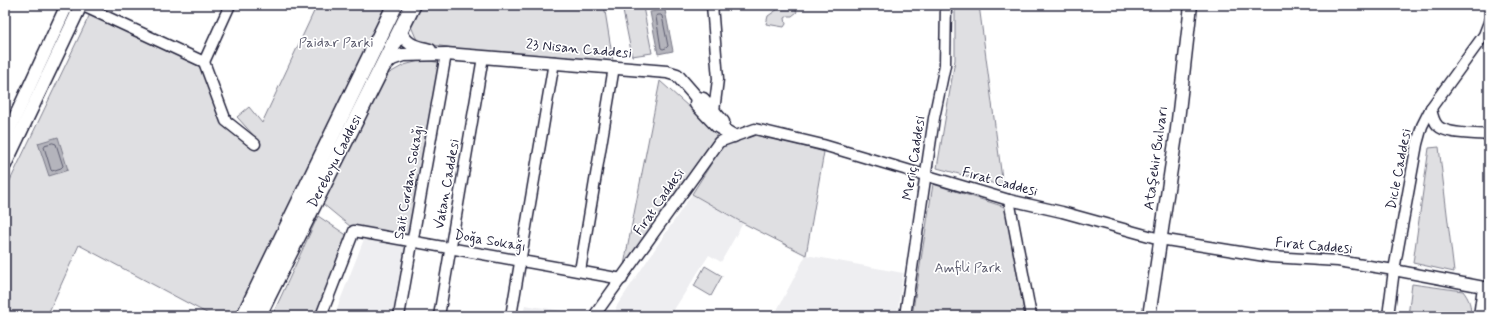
<svg xmlns="http://www.w3.org/2000/svg" width="1494" height="321" viewBox="0 0 1494 321" font-family="Mynerve,sans-serif">
<rect width="100%" height="100%" fill="#fff"/>
<filter id="ink" filterUnits="userSpaceOnUse"><feTurbulence type="fractalNoise" baseFrequency=".025" numOctaves="2"/><feDisplacementMap in="SourceGraphic" scale="8" xChannelSelector="R" yChannelSelector="G"/><feConvolveMatrix kernelMatrix="1 2 1 2 8 2 1 2 1" color-interpolation-filters="sRGB"/></filter>
<g filter="url(#ink)">
<g fill="#eeeef1">
<path d="M692,194L743,223L721,262L709,255L670,316H617L616,307Z"/>
<path d="M364,239L407,244L392,316H334Z"/>
<path d="M806,255L903,273L897,316H774Z"/>
<path d="M525,305L582,314L581,316H523Z"/>
</g>
<g fill="#dfdfe2" stroke="#80808e">
<path d="M317,5H393L236,316H212L79,245L47,316H5V191L91,12L200,62L222,122L253,144L256,137H255L237,117L249,107L262,123Z"/>
<path d="M419,5H604L613,61L565,59L494,54L427,44L416,38L410,24Z"/>
<path d="M784,5H794L797,12L792,16H788L785,18L786,24L784,27L766,24L768,16Z"/>
<path d="M955,5H979L1003,186L937,168L955,60Z"/>
<path d="M643,7L652,53L632,56L623,11Z"/>
<path d="M423,60L442,63L412,241L351,227L323,204L386,75L404,65Z"/>
<path d="M660,81L718,133L624,265Z"/>
<path d="M758,134L824,152L806,255L743,223L692,194L723,145Z"/>
<path d="M1439,147L1454,272L1413,263L1429,148Z"/>
<path d="M933,184L1005,207L1025,316H912Z"/>
<path d="M318,216L348,236L319,316H272Z"/>
<path d="M705,266L722,276L711,296L694,286Z"/>
<path d="M1412,284L1463,291C1469,299 1472,306 1470,316H1408Z"/>
</g>
<g fill="#b4b4bc" stroke="#7a7a88">
<path d="M665,10L673,51L658,54L650,12Z"/>
<path d="M58,137L68,170L49,176L38,143Z"/>
</g>
<g fill="none" stroke-linecap="round" stroke-linejoin="round">
<g stroke="#5c5c6f" stroke-width="1">
<path d="M657,15H661L662,16L668,46L666,48L663,49L661,48L656,17Z"/>
<path d="M53,143L56,144L63,166L61,168L52,171L51,170L44,147L45,145Z"/>
</g>
<g stroke="#22223b" stroke-width="13">
<g id="minor">
<path d="M81,5L204,62L226,121L255,144"/>
<path d="M712,5L718,79L714,111"/>
<path d="M204,62L230,5"/>
<path d="M1431,108C1432,114 1434,122 1438,126C1447,135 1476,133 1489,135"/>
<path d="M1009,200L1031,316"/>
<path d="M580,271L614,67"/>
<path d="M321,316L354,231L622,279"/>
<path d="M399,316L446,54"/>
<path d="M439,316L483,57"/>
<path d="M511,316L554,62"/>
<path d="M594,316L719,142L755,129L823,145L1009,200L1062,212L1160,239L1271,257L1338,261L1394,270L1489,288"/>
<path d="M905,316L934,118L945,65L946,5"/>
<path d="M1388,316L1394,270L1417,144L1422,126L1431,108L1484,35L1489,22"/>
<path d="M1479,316L1483,287"/>
</g>
</g>
<g stroke="#22223b" stroke-width="15">
<g id="tertiary">
<path d="M400,31C408,46 414,46 430,50"/>
<path d="M382,68L392,59L403,55L446,54L667,72L677,75L697,98"/>
<path d="M697,98L696,104L717,126L734,136"/>
<path d="M697,98L703,99L723,122"/>
<path d="M5,139L67,5"/>
<path d="M5,165L81,5"/>
<path d="M1149,316L1177,129L1191,5"/>
</g>
</g>
<g stroke="#22223b" stroke-width="18">
<g id="primary">
<path d="M244,316L395,5"/>
<path d="M258,316L413,5"/>
</g>
</g>
<use href="#minor" stroke="#fff" stroke-width="10"/>
<use href="#tertiary" stroke="#fff" stroke-width="12"/>
<use href="#primary" stroke="#fff" stroke-width="15"/>
</g>
</g>
<g text-anchor="middle" dominant-baseline="central" stroke-width="3.5" stroke-linejoin="round" paint-order="stroke">
<g font-size="14" fill="#5b5b6d" stroke="#fff">
<text x="336" y="43">Paidar Parki</text>
<text x="968" y="268">Amfili Park</text>
</g>
<g font-size="14" fill="#22223b" stroke="#fff">
<text transform="translate(579 49) rotate(5)">23 Nisan Caddesi</text>
<text transform="translate(914 158) rotate(-81)">Meriç Caddesi</text>
<text transform="translate(1156 158) rotate(-82)">Ataşehir Bulvarı</text>
<text transform="translate(335 161) rotate(-63)">Dereboyu Caddesi</text>
<text transform="translate(1399 169) rotate(-79)">Dicle Caddesi</text>
<text transform="translate(409 182) rotate(-80)">Sait Cordan Sokağı</text>
<text transform="translate(1000 182) rotate(15)">Fırat Caddesi</text>
<text transform="translate(447 184) rotate(-80)">Vatan Caddesi</text>
<text transform="translate(659 202) rotate(-55)">Fırat Caddesi</text>
<text transform="translate(490 241) rotate(10)">Doğa Sokağı</text>
<text transform="translate(1314 246) rotate(5)">Fırat Caddesi</text>
</g>
</g>
<rect width="1494" height="321" fill="none" stroke="#fff" stroke-width="20"/>
<rect x="10" y="10" width="1474" height="301" fill="none" stroke="#22223b" stroke-width="1.5" filter="url(#ink)"/>
</svg>
